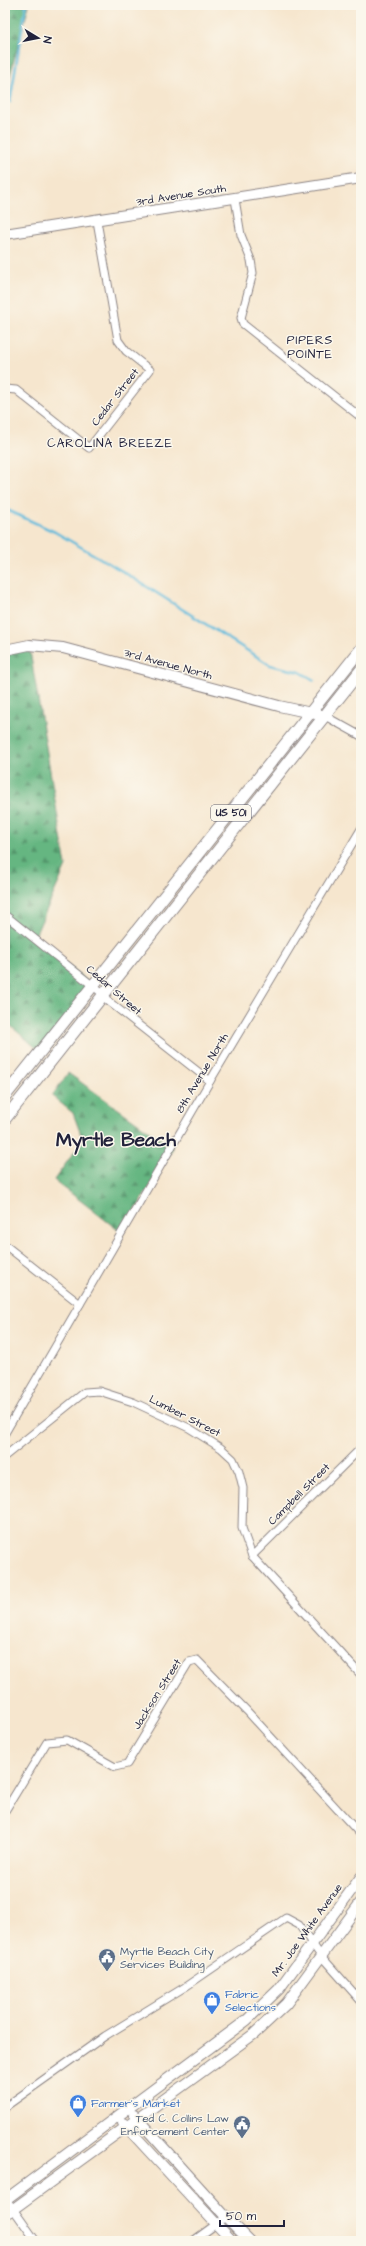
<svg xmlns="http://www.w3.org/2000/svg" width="366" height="2246" viewBox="0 0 366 2246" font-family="'Architects Daughter',sans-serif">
<defs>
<pattern id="forest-firs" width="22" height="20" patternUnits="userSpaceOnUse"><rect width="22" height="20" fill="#65b681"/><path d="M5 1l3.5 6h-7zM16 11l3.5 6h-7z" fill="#53946b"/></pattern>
</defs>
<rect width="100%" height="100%" fill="#fbf7ec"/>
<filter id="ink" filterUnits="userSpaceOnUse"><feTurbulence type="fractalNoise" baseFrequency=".025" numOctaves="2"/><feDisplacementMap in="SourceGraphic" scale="8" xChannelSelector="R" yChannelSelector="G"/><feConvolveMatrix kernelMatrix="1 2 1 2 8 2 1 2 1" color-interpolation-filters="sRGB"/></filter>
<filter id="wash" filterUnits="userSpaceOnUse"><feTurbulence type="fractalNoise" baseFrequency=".012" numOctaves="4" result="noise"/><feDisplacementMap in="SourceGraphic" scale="16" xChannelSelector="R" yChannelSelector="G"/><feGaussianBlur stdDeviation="0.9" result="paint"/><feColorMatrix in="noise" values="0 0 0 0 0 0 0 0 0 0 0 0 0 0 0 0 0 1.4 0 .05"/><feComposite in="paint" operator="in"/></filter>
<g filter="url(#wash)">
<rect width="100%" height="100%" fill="#f6e6ce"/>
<g fill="url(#forest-firs)" stroke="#446c5e">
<path d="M5,5H29L5,93Z"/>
<path d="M29,645L66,866L34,938L92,985L41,1052L5,1021V650Z"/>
<path d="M68,1073L173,1148L122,1233L54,1180L83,1140L73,1113L52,1096Z"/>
</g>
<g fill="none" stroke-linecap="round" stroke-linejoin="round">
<g stroke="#5dbadb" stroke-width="2.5">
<path d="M10,102L26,5"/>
<path d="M5,509L55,532L122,571L270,665L300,672L314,680"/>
</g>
</g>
</g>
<g filter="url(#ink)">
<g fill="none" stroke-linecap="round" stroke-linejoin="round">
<g stroke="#8c8484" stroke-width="9">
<g id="street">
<path d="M235,199L241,235L251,260L253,273L241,318L243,324L358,415L361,414"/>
<path d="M5,389L16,390L89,448L150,370L126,351L118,340L97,221"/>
<path d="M325,716L361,736"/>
<path d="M5,915L103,994L108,1001L210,1081"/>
<path d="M5,1245L80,1304"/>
<path d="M5,1433L210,1081L361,829"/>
<path d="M5,1456L85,1392L99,1391L133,1402L189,1428L221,1448L233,1459L239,1472L243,1488L242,1528L252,1556L361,1675"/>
<path d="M252,1556L361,1448"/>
<path d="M5,1811L47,1742L67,1740L115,1767L127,1764L189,1662L197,1660L247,1711L361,1835"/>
<path d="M5,2107L105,2036L185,1987L286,1918L299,1925L321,1956L361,2001"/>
<path d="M6,2199L36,2241"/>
<path d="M193,2241L226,2217"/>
</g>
</g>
<g stroke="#8c8484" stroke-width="12">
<g id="secondary">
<path d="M5,234L361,178"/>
<path d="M5,650L29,645L63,648L279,706L325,716"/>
<path d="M134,2115L226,2217L250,2241"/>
<path d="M123,2123L232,2241"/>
<path d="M5,2200L247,2020L279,1989L361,1877"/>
<path d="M5,2215L254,2034L286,2004L361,1902"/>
</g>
</g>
<g stroke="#8c8484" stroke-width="13">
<g id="primary">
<path d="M5,1096L361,649"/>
<path d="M5,1119L361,670"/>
</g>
</g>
<use href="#street" stroke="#fff" stroke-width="7"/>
<use href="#secondary" stroke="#fff" stroke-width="10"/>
<use href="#primary" stroke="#fff" stroke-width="11"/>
</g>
</g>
<defs>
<g id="civic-pin" transform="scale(0.9)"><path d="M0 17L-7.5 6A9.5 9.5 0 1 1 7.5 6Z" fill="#5c6f8a" stroke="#fbf7ec"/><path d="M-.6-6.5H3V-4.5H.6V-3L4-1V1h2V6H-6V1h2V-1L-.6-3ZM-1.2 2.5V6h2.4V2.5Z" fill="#fff"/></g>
<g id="shop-pin" transform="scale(0.9)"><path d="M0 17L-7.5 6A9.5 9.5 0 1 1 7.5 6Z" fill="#3f7fe0" stroke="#fbf7ec"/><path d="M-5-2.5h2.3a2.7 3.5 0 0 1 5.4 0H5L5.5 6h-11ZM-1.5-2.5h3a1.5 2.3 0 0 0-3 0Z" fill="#fff"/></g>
</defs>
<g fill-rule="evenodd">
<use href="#civic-pin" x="107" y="1957"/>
<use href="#shop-pin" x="212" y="2000"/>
<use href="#shop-pin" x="78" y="2103"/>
<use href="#civic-pin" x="242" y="2124"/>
</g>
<g text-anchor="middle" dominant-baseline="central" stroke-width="3" stroke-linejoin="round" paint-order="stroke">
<rect fill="#fbf7ec" stroke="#636270" stroke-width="1" x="211" y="805" width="40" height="16" rx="3"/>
<g font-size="10" font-weight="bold" fill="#22223b">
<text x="231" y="813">US 501</text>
</g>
<g font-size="11" fill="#22223b" stroke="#fbf7ec">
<text transform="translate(181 195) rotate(-9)">3rd Avenue South</text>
<text transform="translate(115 397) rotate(-52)">Cedar Street</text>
<text transform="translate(168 664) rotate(15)">3rd Avenue North</text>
<text transform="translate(114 990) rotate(41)">Cedar Street</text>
<text transform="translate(202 1073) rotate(-59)">8th Avenue North</text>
<text transform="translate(185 1416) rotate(27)">Lumber Street</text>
<text transform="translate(299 1494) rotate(-45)">Campbell Street</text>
<text transform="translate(157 1694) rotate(-58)">Jackson Street</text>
<text transform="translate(307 1930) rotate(-54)">Mr. Joe White Avenue</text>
</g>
<g font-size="11" fill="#4e5e75" stroke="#fbf7ec" text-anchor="start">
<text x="120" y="1951">Myrtle Beach City<tspan x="120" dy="13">Services Building</tspan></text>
<text x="229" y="2118" text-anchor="end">Ted C. Collins Law<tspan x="229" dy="13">Enforcement Center</tspan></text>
</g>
<g font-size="11" fill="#366cbe" stroke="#fbf7ec" text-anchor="start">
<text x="225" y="1994">Fabric<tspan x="225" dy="13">Selections</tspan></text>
<text x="91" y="2103">Farmer's Market</text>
</g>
<g font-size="12" letter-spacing="1" fill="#22223b" stroke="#fbf7ec">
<text x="310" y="340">PIPERS<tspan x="310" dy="14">POINTE</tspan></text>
<text x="110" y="443">CAROLINA BREEZE</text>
</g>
<g font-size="19" font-weight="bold" fill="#22223b" stroke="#fbf7ec">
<text x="116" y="1140">Myrtle Beach</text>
</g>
</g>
<rect width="366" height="2246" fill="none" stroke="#fbf7ec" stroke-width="20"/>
<g transform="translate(38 38) rotate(100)" stroke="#fbf7ec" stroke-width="3" paint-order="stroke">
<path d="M0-3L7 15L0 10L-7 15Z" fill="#22223b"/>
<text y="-6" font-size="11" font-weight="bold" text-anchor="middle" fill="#22223b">N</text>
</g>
<path d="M220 2220v6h64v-6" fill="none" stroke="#22223b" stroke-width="2"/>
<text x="226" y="2220" font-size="12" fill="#22223b" stroke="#fbf7ec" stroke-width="3" paint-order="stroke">50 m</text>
</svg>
